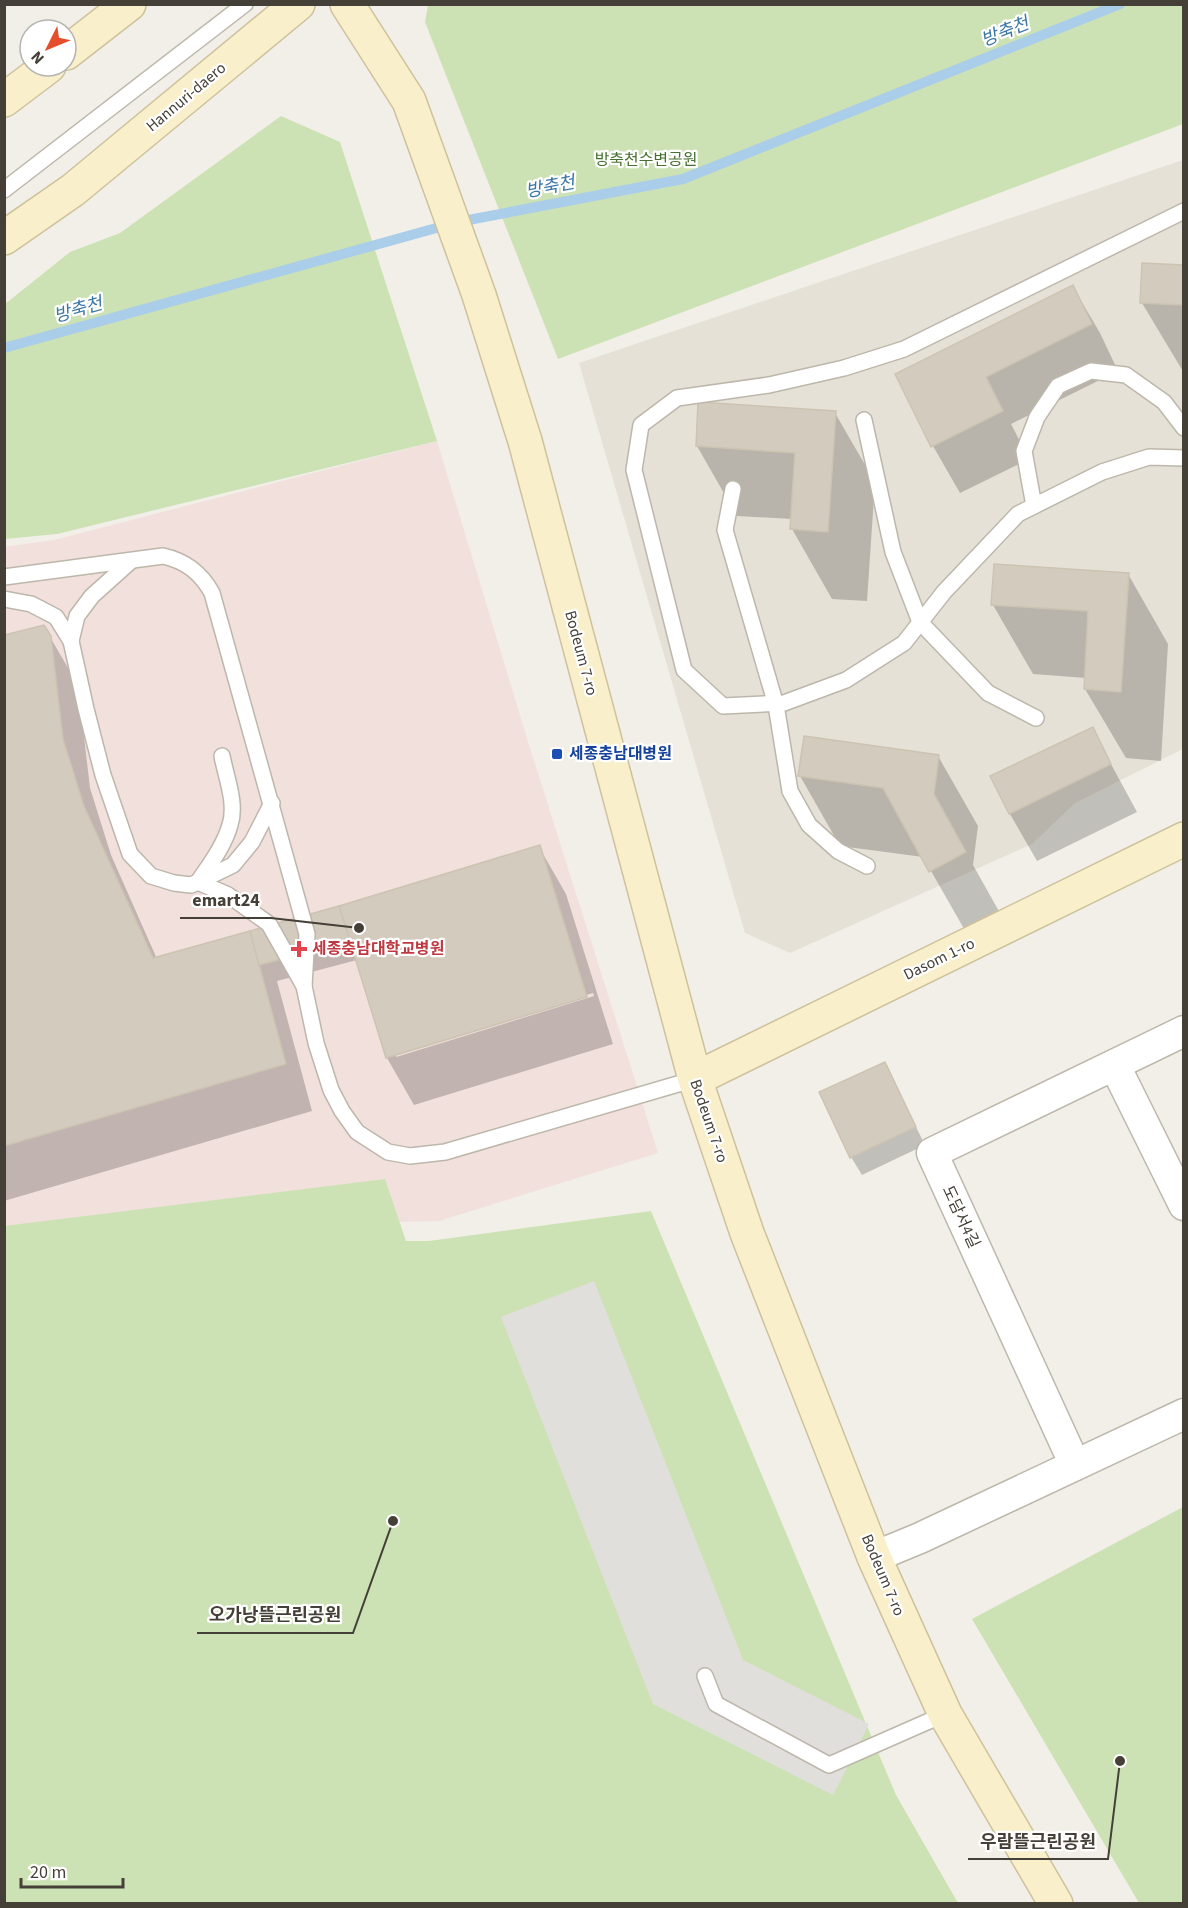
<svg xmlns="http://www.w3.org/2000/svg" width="1188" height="1908" viewBox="0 0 1188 1908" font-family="'Source Sans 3','Noto Sans KR',sans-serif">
<rect width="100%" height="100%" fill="#f2efe8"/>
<path fill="#e6e1d6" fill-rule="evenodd" d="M1183,160V265L1142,263L1140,303L1183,305V749L1075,803L1032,844L790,953L745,933L579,363ZM1073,285L1092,324L986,377L1003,411L931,447L895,374ZM698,403L836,411L828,532L790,529L795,453L696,446ZM994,564L1129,573L1121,692L1084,689L1088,611L992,605ZM1093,727L1111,765L1008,814L990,776ZM804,737L939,755L934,794L966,852L929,872L883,788L798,776Z"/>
<path fill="#f2e0dc" d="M437,441L529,745L658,1153L439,1221L5,1232L4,547L54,540Z"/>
<g fill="#cce2b5">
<path d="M428,5H1183V124L558,359L425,22Z"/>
<path d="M281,116L340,142L437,441L57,534L5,539V304L70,252L120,233Z"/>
<path d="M385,1179L406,1241H429L651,1211L896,1795L958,1903H5L4,1226Z"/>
<path d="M1183,1507V1903H1139L972,1619Z"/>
</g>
<path fill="#e1dfdc" d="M594,1281L743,1660L869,1724L833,1795L653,1704L501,1317Z"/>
<g fill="#0003" fill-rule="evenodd">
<path d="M1184,267V373L1142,303Z"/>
<path d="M1073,287L1100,333L1118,371L1011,424L1029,459L960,493L933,446L897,374Z"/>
<path d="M835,413L875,482L867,601L832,599L792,529V519L737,516L697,446Z"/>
<path d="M1128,574L1168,644L1161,761L1126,758L1085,689L1086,678L1033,674L993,605Z"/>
<path d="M4,637H50L78,685L90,788L111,855L157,959L338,908L539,847L566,894L613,1044L414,1105L387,1058L357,960L277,981L312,1111L4,1201ZM593,993L594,996L396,1057V1053Z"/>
<path d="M1092,729L1137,812L1037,861L1010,814L992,777Z"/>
<path d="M938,756L978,826L973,865L1005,922L971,941L923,857L840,846L800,776Z"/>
<path d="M884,1063L925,1145L862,1175L851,1157Z"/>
</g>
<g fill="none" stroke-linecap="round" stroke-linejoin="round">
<path stroke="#aacde9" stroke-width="10" d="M4,348L458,222L683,179L1120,4"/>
</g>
<g fill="#d3cbbe" stroke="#cdc3b2" stroke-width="1.5">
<path d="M1142,263L1184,265V305L1140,303Z"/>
<path d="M1073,285L1092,324L986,377L1003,411L931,447L895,374Z"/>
<path d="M698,402L836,411L828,532L790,529L795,453L696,446Z"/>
<path d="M994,564L1129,573L1121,692L1084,689L1088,611L991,605Z"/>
<path d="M44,625L51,636L63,739L84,806L153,958L250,931L286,1064L4,1146V635Z"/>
<path d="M1093,727L1111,764L1009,814L990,776Z"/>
<path d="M804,736L939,755L934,794L966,852L929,872L883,788L798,776Z"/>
<path d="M540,845L587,997L386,1058L339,906Z"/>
<path d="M339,906L350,941L259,965L250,931Z"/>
<path d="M885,1062L916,1127L850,1158L819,1092Z"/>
</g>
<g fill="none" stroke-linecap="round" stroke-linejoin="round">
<g stroke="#bdb7ab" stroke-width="18">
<g id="lane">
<path d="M4,190L245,4"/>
<path d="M1184,211L904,349L844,368L769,385L677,398L641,425L634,470L684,670L723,706L784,703L846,680L904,643L944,592L1018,514L1102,472L1149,457L1184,458"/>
<path d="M864,420L893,552L920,622L988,693L1036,718"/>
<path d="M733,489L725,530L776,705L790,791L809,825L838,851L867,866"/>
<path d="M1034,506L1024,451L1037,417L1058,386L1091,371L1126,375L1164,402L1184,428"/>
<path d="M131,561L92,596L77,616L71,641L86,709L103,775L130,854L151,876L174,883L191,885L198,882L233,865L252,842L272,803"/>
<path d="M4,577L163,556C186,561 201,573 212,593L307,934L304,986L316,1043L331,1090L342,1111L357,1132L388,1152L410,1156L445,1152L695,1079"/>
<path d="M4,599L31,604L56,617L71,641"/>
<path d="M222,756C226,777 237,804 230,825C224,846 210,864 198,882L228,895L269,924L304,986"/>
<path d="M705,1676L716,1704L829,1765L945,1714"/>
</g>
</g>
<g stroke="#bdb7ab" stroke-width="33">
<g id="street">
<path d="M1115,1066L1184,1205"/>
<path d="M1075,1465L932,1153L1184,1031"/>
<path d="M874,1557L920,1538L1184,1414"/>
</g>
</g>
<g stroke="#cdc29c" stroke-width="36">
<g id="secondary">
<path d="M347,4L409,101L479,295L525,441L695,1079L747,1233L874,1557L945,1714L1056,1904"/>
<path d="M66,53L129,4"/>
<path d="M4,100L49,66"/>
<path d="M4,238L73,190L298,4"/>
<path d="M695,1079L1184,839"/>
</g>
</g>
<use href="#lane" stroke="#fff" stroke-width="15"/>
<use href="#street" stroke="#fff" stroke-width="30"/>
<use href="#secondary" stroke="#f9efcb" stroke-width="33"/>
</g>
<rect fill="#1a4fb4" stroke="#fff" stroke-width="2" x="551" y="748" width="12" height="12" rx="3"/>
<path fill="#e0444e" stroke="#fff" stroke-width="2" d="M296 940h6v6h6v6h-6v6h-6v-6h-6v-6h6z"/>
<g text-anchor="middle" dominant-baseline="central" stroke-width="4.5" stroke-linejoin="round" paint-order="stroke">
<g font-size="16" fill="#454037" stroke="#fff">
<text transform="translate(186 97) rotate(-40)">Hannuri-daero</text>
<text transform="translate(581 653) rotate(75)">Bodeum 7-ro</text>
<text transform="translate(939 959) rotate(-26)">Dasom 1-ro</text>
<text transform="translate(709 1121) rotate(71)">Bodeum 7-ro</text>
<text transform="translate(961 1217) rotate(65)">도담서4길</text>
<text transform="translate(883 1575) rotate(67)">Bodeum 7-ro</text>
</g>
<g font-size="16" fill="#477130" stroke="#fff">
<text x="646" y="160">방축천수변공원</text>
</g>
<g font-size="16" font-weight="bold" fill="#164399" stroke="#fff" text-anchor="start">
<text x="569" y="754">세종충남대병원</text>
</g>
<g font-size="16" font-weight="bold" fill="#be3a42" stroke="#fff" text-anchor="start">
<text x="312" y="949">세종충남대학교병원</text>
</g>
<g font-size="18" font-style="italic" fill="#3b76a6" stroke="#fff">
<text transform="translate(1005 32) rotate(-22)">방축천</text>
<text transform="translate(550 187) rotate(-11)">방축천</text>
<text transform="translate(78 310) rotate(-16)">방축천</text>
</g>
</g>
<path fill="none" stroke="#454037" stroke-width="2" d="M359 928L271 918H180M393 1521L353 1633H197M1120 1761L1108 1859H968"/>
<g fill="#454037" stroke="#fff" stroke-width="2">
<circle cx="359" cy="928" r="6"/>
<circle cx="393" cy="1521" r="6"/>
<circle cx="1120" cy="1761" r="6"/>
</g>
<g font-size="18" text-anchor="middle" font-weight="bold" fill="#454037" stroke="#fff" stroke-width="4.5" stroke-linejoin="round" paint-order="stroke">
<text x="226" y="906">emart24</text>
<text x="275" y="1621">오가낭뜰근린공원</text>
<text x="1038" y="1848">우람뜰근린공원</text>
</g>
<rect width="1188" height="1908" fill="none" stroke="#454037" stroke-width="12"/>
<g transform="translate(48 48) rotate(227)"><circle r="28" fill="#ffffff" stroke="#b5b3af" stroke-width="1.5"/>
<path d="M0-4.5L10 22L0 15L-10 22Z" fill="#e54e2c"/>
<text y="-9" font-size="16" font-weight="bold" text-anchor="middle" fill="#454037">N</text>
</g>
<path d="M21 1878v9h102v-9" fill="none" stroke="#454037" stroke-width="3"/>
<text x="30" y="1878" font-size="18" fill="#454037" stroke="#ffffff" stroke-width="4.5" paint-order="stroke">20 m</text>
</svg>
